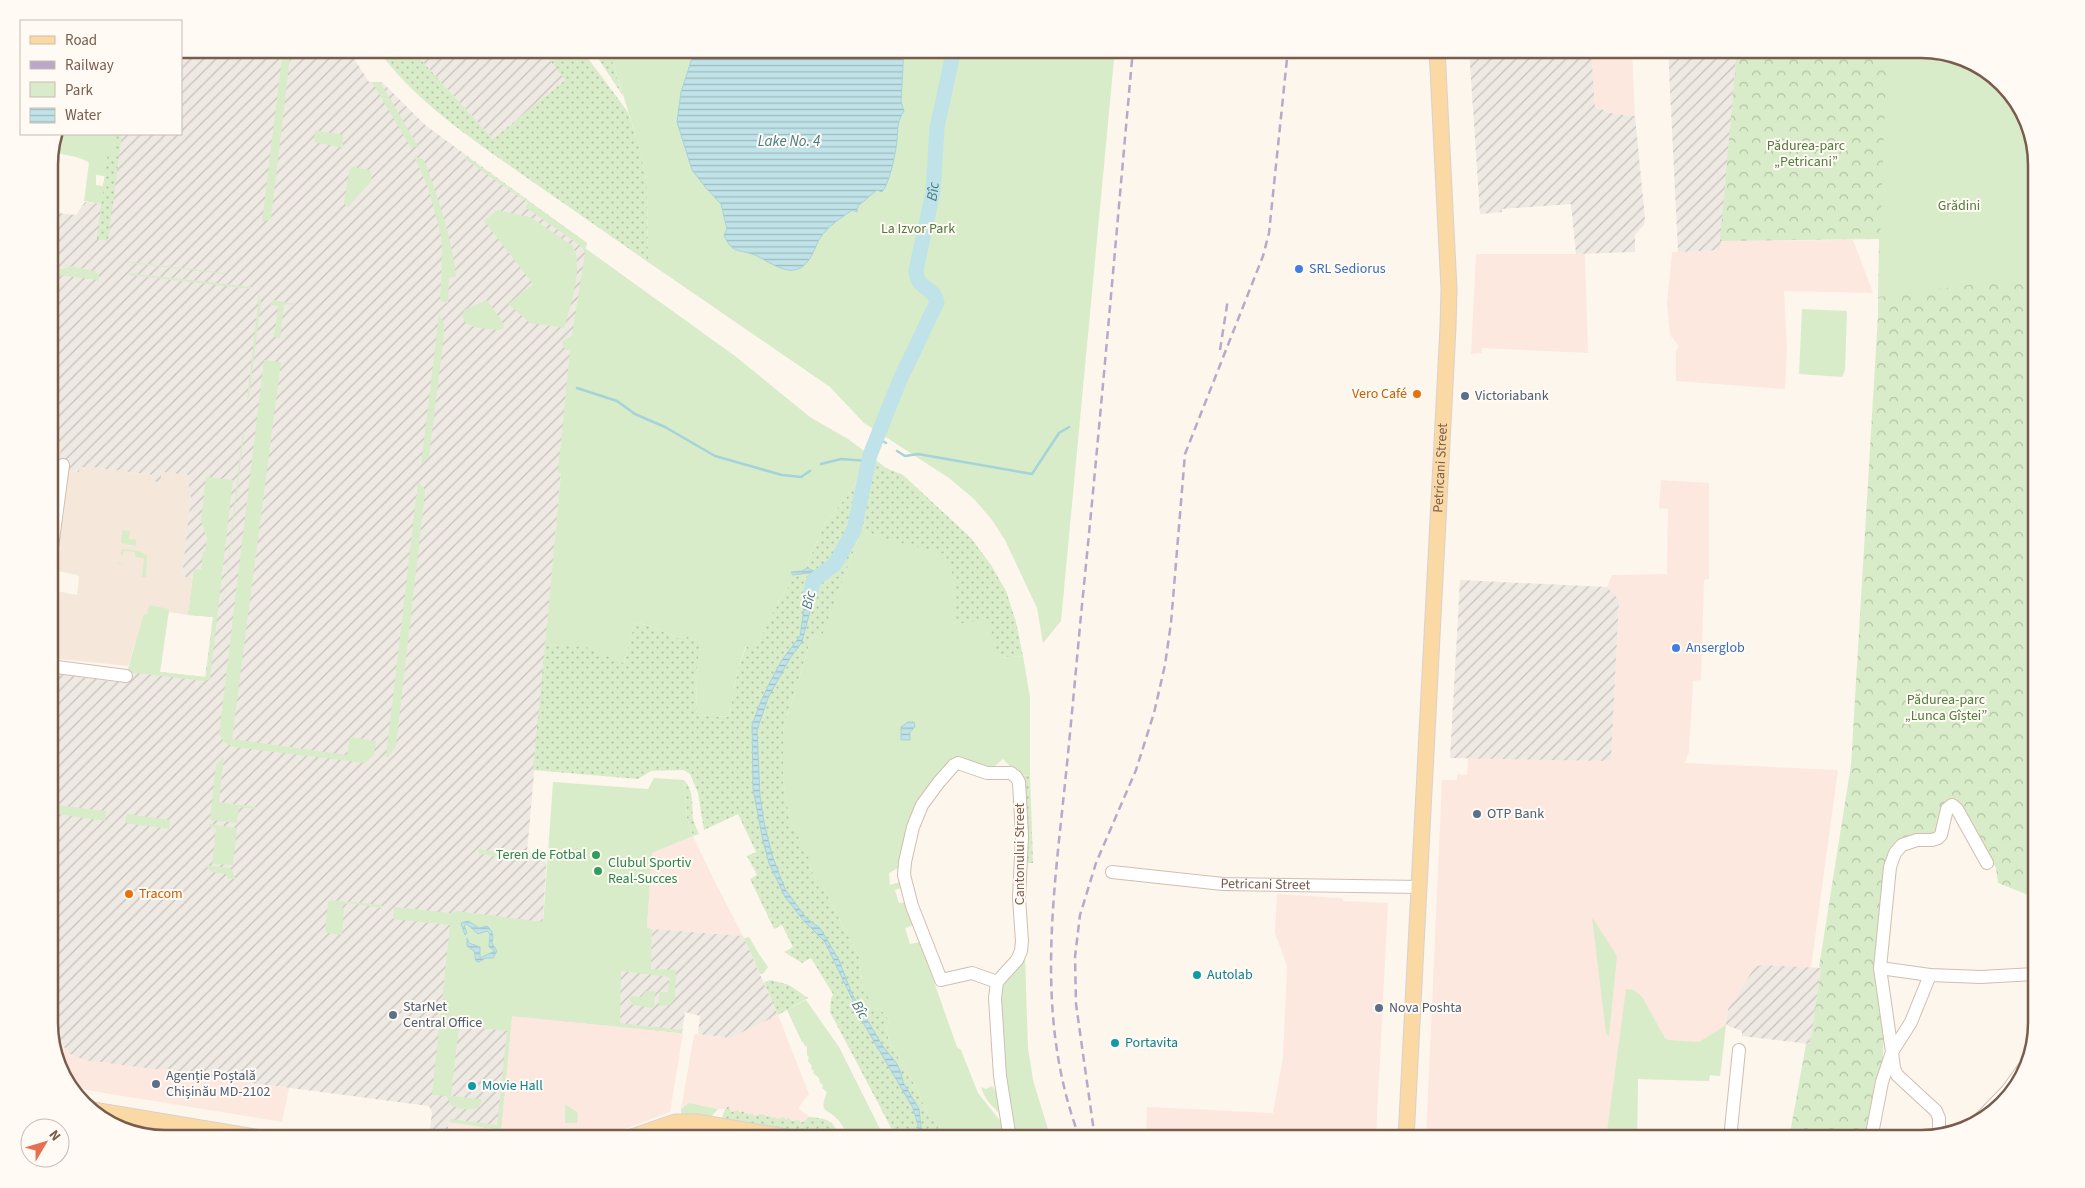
<svg xmlns="http://www.w3.org/2000/svg" width="2085" height="1188" viewBox="0 0 2085 1188" font-family="'Source Sans 3',sans-serif">
<defs>
<pattern id="industrial-furrows" width="10" height="10" patternUnits="userSpaceOnUse" patternTransform="scale(1.25)"><rect width="10" height="10" fill="#efe9e4"/><path d="M-1 1l2-2M0 10L10 0M9 11l2-2" fill="none" stroke="#c7c0bb"/></pattern>
<pattern id="grass-dots" width="8" height="8" patternUnits="userSpaceOnUse" patternTransform="scale(1.25)"><rect width="8" height="8" fill="#d8ecc9"/><path d="M2 2h.1M6 6h.1" fill="none" stroke="#b4c2a5" stroke-width="1.8" stroke-linecap="round"/></pattern>
<pattern id="forest-crowns" width="20" height="18" patternUnits="userSpaceOnUse" patternTransform="scale(1.25)"><rect width="20" height="18" fill="#d8ecc9"/><path d="M2 6a3 3 0 1 1 6 0M12 15a3 3 0 1 1 6 0" fill="none" stroke="#b4c2a5"/></pattern>
<pattern id="water-rules" width="6" height="5" patternUnits="userSpaceOnUse" patternTransform="scale(1.25)"><rect width="6" height="5" fill="#bfe3e8"/><path d="M0 2.5h6" fill="none" stroke="#a0bbbe"/></pattern>
</defs>
<rect width="100%" height="100%" fill="#fdf6ec"/>
<g fill="#f5e8da">
<path d="M49,442L63,444L59,456H56L55,461L57,463L49,526Z"/>
<path d="M80,467H90L154,475V481L160,484L161,472L190,475L189,495L191,496L182,576L193,577L188,615L169,612L164,643L136,640L128,666L49,658L51,590L77,595L79,577L77,575L53,570L61,519L64,516L66,475H69V471L79,472Z"/>
</g>
<g fill="#fde8e0">
<path d="M1591,49H1632L1635,116L1614,114L1595,107Z"/>
<path d="M1853,240L1873,293L1784,291L1787,349L1785,389L1676,381V351L1679,346L1670,335L1667,303L1672,252L1720,250V241Z"/>
<path d="M1476,254H1585L1588,353L1482,348V353L1471,354Z"/>
<path d="M1661,480L1709,483V579L1704,580L1701,680L1693,681L1689,752L1685,763L1838,770L1811,968L1755,967L1728,1009L1720,1076L1710,1075L1709,1081L1638,1079L1637,1139H1426L1442,780H1457V774L1467,775L1468,758L1611,761L1619,600L1607,587L1612,575L1667,574L1668,509L1659,508Z"/>
<path d="M693,836L714,880L743,936L647,929L652,853Z"/>
<path d="M1277,894L1342,898L1343,901L1388,903L1376,1136L1364,1135V1130L1355,1129L1354,1139H1146L1147,1107L1273,1113L1283,1057L1287,966L1275,933Z"/>
<path d="M778,1015L809,1094L798,1108L810,1117L801,1123L731,1112L729,1106L725,1109H719L689,1103L681,1109L694,1035L696,1034L730,1038Z"/>
<path d="M512,1016L683,1033L670,1112L609,1135L539,1129L538,1139H460L447,1137L449,1122L501,1130Z"/>
<path d="M50,1034H53L70,1054L154,1069H170L176,1070V1073L289,1088L282,1122L68,1087Z"/>
<path d="M692,1130L715,1135L726,1134L730,1135V1138L739,1139H681Z"/>
</g>
<g fill="url(#industrial-furrows)">
<path d="M181,49H348L369,82H382L425,125L587,243L572,350L527,852L547,854L542,933L651,951L652,929L743,936L778,1015L730,1038L698,1034L700,1016L685,1012L682,1033L512,1016L501,1130L449,1122L446,1139L429,1137L432,1112L429,1106L176,1073V1070L170,1069H154L85,1060L70,1054L53,1034H50L49,673L125,683L136,640L164,643L160,672L205,677L213,617L188,615L193,578L182,576L191,496H189V475L161,472V484L154,481V475L91,467H80L79,472L69,471L55,461V456H59L63,444L49,442V212L76,215L85,202L101,204L107,156H113L116,134H181Z"/>
<path d="M411,49H541L565,80L493,139Z"/>
<path d="M1469,49H1591L1595,107L1614,114L1635,116L1645,218L1644,225L1635,235V252L1576,254L1571,204L1502,209V212L1480,214Z"/>
<path d="M1668,49H1737L1720,250L1678,252Z"/>
<path d="M1460,580L1607,587L1619,600L1611,761L1450,758Z"/>
<path d="M1761,965L1821,968L1810,1044L1742,1036V1031L1726,1025L1728,1009L1755,967Z"/>
</g>
<g fill="url(#grass-dots)">
<path d="M377,49H411L493,139L565,80L541,49H581L628,112L639,145L647,184L648,262C605,232 563,203 520,173C469,137 414,100 377,49Z"/>
<path d="M592,49H606L612,60L623,96Z"/>
<path d="M116,134H122L108,241L97,239L107,156H113Z"/>
<path d="M867,453L886,468L903,475L971,538L991,565L1006,591L1016,622L1023,656L999,658L956,624L953,614L955,592L878,537L862,529L822,637L812,636L783,730V780L790,820L812,863L809,865L819,887H823L859,957L863,988L876,1010L879,1008L887,1017L890,1024L886,1026L889,1041L917,1089L930,1120L934,1119L945,1139H897L830,1012L831,1000L833,994L811,958L802,963L784,952L793,947L782,925L774,929L750,879L757,875L747,856L756,852L738,814L704,830L698,793L690,774L684,770L651,771L638,779L533,770L545,645L586,646L624,663L635,622L650,626L678,638L688,637L701,641L696,676L697,715L729,717L738,668L747,645L754,651L778,602L796,575L804,572L825,523L849,494L857,481Z"/>
<path d="M1030,775L1033,863H1026L1023,802L1026,790L1019,776Z"/>
<path d="M684,780C694,790 692,806 693,818C694,824 697,829 699,834L693,836L687,818Z"/>
<path d="M771,980L789,985L808,998L778,1015L764,982Z"/>
<path d="M729,1106L731,1112L738,1110L740,1113L743,1111L745,1114L747,1113L749,1115L752,1113L754,1116L762,1114L768,1117L770,1116L773,1118L775,1117L777,1119L784,1117L786,1120L789,1118L792,1121L799,1120L801,1123L810,1117C830,1119 833,1120 841,1139L722,1118L725,1109Z"/>
</g>
<path fill="url(#forest-crowns)" d="M1737,49H1920L1978,64L2021,107L2036,158V898L1998,883L1996,868L1955,799L1947,801L1939,833L1903,841L1891,848L1880,963L1884,1016L1883,1058L1866,1139H1789L1806,1044H1810L1821,968L1819,967L1851,765L1878,315L1879,239L1720,241Z"/>
<g fill="#d8ecc9">
<path d="M283,49H291L271,219L262,222Z"/>
<path d="M606,49H1115L1061,621L1043,643L1037,608L1005,540L992,520L974,499L949,478L864,423L830,387L648,262L647,184L639,145L612,60Z"/>
<path d="M1887,49H1920L1978,64L2021,107L2036,157V276L1878,297Z"/>
<path d="M372,82H380L418,146L411,148Z"/>
<path d="M315,130L343,135V148L314,142Z"/>
<path d="M64,134H116L113,156L107,157L105,176L96,175V185L104,186L101,204L84,201L89,163C82,156 61,155 50,151L54,135L63,136Z"/>
<path d="M414,156L424,160C438,198 452,237 456,277L449,278L448,303L440,301L442,252L441,236L429,190Z"/>
<path d="M467,157L587,243L585,248L735,356L810,417L848,439L867,453L857,481L849,494L825,523L804,572L796,575L778,602L754,651L746,646L738,668L729,717L697,715L696,676L700,641L688,637L678,638L650,626L635,622L624,663L586,647L545,645L561,473L558,472L570,350H565L562,342L572,335L585,253L582,247L525,207L528,203L465,159Z"/>
<path d="M353,167L370,170L372,180L348,207L344,204L349,171Z"/>
<path d="M497,210L530,217L573,246C584,264 570,309 564,328L530,323L508,304L533,284L484,221Z"/>
<path d="M131,262L225,273V274L130,263Z"/>
<path d="M71,266L95,271L99,275V283L97,280L49,274V267L63,269Z"/>
<path d="M129,273L251,287V289L129,275Z"/>
<path d="M259,295L261,302L249,397L247,400Z"/>
<path d="M273,300L295,304V305L284,304L280,338L274,337L278,306L270,305Z"/>
<path d="M487,300L504,324L503,329L499,330C487,328 456,330 464,310Z"/>
<path d="M1802,309L1847,311L1845,370L1842,377L1799,374Z"/>
<path d="M439,315L444,324V335L429,457L421,465Z"/>
<path d="M264,360L281,362L232,739L347,755L350,737L376,741L374,755L365,763L233,747L225,743L219,734Z"/>
<path d="M243,431L244,435L217,654Z"/>
<path d="M206,477L233,480L210,679L205,681L127,672L144,614L147,615L149,605L169,609L160,672L206,677L213,617L188,615L194,569L201,570L203,552H205L207,538L201,522Z"/>
<path d="M418,482L424,488L425,492L396,746L388,757H386Z"/>
<path d="M862,529L878,537L945,554C951,567 955,578 955,592C955,604 953,613 956,624L988,620L999,658L1023,656L1030,697V775L1019,776L1003,759L993,768L966,762L962,757H953L903,851H900L898,868L889,873L890,885L900,882L901,888L895,890L899,903L906,902L917,924L905,928L910,944L920,942L957,1047L961,1050L978,1093L1002,1123L1006,1139H945L934,1120H930L917,1089L889,1041L886,1025L890,1024L887,1017L879,1008L875,1010L863,988L859,957L823,887L819,888L809,864L811,863L790,820L783,780V730L812,636H822Z"/>
<path d="M122,530L130,531L129,539L136,540V546L121,543Z"/>
<path d="M122,549L139,551L147,555L146,577H142L144,558L135,557V552L124,551L123,555H120L119,563L125,565L118,564Z"/>
<path d="M224,757L219,802L256,807L255,809L239,807L237,823L210,820L216,765Z"/>
<path d="M654,778L684,780L687,818L693,836L652,853L647,928L652,929L651,969L676,970L675,999L670,1005L659,1006V992H668L669,977L621,971L620,1023L682,1030V1033L512,1016L501,1130L449,1122L451,1119L497,1125L507,1031L459,1026L451,1096L482,1099L479,1107C474,1110 454,1110 450,1104C449,1103 448,1097 447,1096L432,1095L450,925L393,919L394,907L451,913L457,911L543,922L553,782L648,789Z"/>
<path d="M49,804L106,811L105,821L49,813Z"/>
<path d="M127,814L170,820L169,829L125,823Z"/>
<path d="M210,824L237,828L233,865L212,864L216,828L209,827Z"/>
<path d="M478,849L526,856V861L479,854Z"/>
<path d="M205,865L230,868L236,879H228L226,874L211,872Z"/>
<path d="M332,900L382,905V908L349,903L342,905L341,907L344,908L342,935L327,933L325,930L328,902Z"/>
<path d="M1592,917L1617,956L1609,1036L1606,1034Z"/>
<path d="M749,937L759,954L768,967L763,974H760L744,938Z"/>
<path d="M1025,956L1028,1048L1033,1080L1051,1139H1014L1007,1104L1001,992L1006,979Z"/>
<path d="M1626,989L1634,990L1642,997L1665,1038L1669,1040L1699,1042L1726,1025L1720,1076L1710,1075L1709,1081L1638,1079L1637,1139H1606Z"/>
<path d="M646,991H655L654,1006L653,1008L632,1005L630,1001V996L641,997Z"/>
<path d="M806,1000L839,1047L885,1139H850C846,1134 844,1127 839,1121C828,1107 818,1115 827,1092L822,1088L823,1085L820,1083L819,1078L813,1073L814,1071L811,1069L812,1066L808,1061L809,1057L807,1055V1047L804,1045V1043L802,1042L787,1010Z"/>
<path d="M992,1086L997,1093L1002,1116C993,1107 984,1099 981,1087L986,1089Z"/>
<path d="M689,1103L718,1109L711,1117L681,1115V1109Z"/>
<path d="M565,1104L578,1113L577,1123H565Z"/>
</g>
<g fill="url(#water-rules)" stroke="#a5d3da">
<path d="M695,49H904L901,102L904,111C895,124 899,133 896,148C894,160 889,184 882,192L877,190L858,206L857,212L852,210C840,219 829,225 820,238C817,243 815,249 812,255C797,282 778,267 757,256C740,248 733,256 724,235L727,229L721,204L706,188L692,170L677,122L681,92Z"/>
<path d="M807,568L814,571L818,576L815,583L810,611L802,642L790,658L768,698L757,730L760,796L764,822L772,855L785,889L806,918L820,928L839,960L852,994L882,1045L897,1064L901,1073L903,1082L919,1109L921,1127L925,1139H922L913,1108L865,1026L825,942L804,921L785,897L769,863L763,841L753,789L752,725L761,701L770,682L782,660L800,636L808,582L811,577L809,573L793,575L791,572L802,571Z"/>
<path d="M908,722H914L915,727L910,732V740H901V727Z"/>
<path d="M468,921L479,928L487,926C494,933 493,934 492,943L497,951L493,958H486L479,962L476,961L474,951L467,946V938L469,943L480,947V958L495,951L489,947L490,934L487,931L478,934L467,924L464,926L467,933L465,935L461,923Z"/>
</g>
<g fill="none" stroke-linecap="round" stroke-linejoin="round">
<g stroke="#a5d3da" stroke-width="2.5">
<path d="M577,388L617,401L635,414L665,427L715,456L782,475L801,477L810,471"/>
<path d="M876,437L886,443"/>
<path d="M897,451L905,456L918,454L1032,474L1059,433L1069,427"/>
<path d="M821,464L841,459L868,461"/>
</g>
<path stroke="#bfe3e8" stroke-width="15" id="s1" d="M810,594L814,580L835,564L854,530L870,455L899,382L937,302C934,286 916,290 916,270L933,192L937,128L954,49"/>
<g stroke="#d1beb0" stroke-width="14">
<g id="minor">
<path d="M49,570L63,465"/>
<path d="M49,666L126,676"/>
<path id="s2" d="M1112,872L1223,884L1420,887"/>
<path d="M1880,968L1930,975L1981,977L2036,974"/>
<path d="M1930,975L1911,1022L1892,1052L1894,1068L1897,1075L1936,1111L1939,1118V1134"/>
<path d="M997,982L972,973L941,980L912,906L904,875L905,862L913,827L922,805L939,782L954,765L958,763L987,773H1011L1016,777L1019,782L1022,836L1019,898L1022,941L1021,951L1017,960L997,982L995,998L1000,1076L1010,1139"/>
<path d="M1974,1125L2007,1091L2025,1066"/>
<path d="M119,1127L121,1115"/>
<path d="M1730,1139L1739,1050"/>
<path d="M1871,1139L1882,1082L1892,1052L1880,968L1890,867L1895,853L1902,845L1917,840H1932L1938,838L1941,835L1947,809L1952,805L1957,809L1987,863"/>
</g>
</g>
<g stroke="#dad1cd" stroke-width="17">
<g id="major">
<path d="M93,1110L267,1139"/>
<path d="M626,1139L675,1122H697L798,1139"/>
<path d="M675,1139L682,1132L697,1122"/>
<path id="s3" d="M1406,1139L1448,327L1449,289L1437,49"/>
</g>
</g>
<use href="#minor" stroke="#fff" stroke-width="12"/>
<use href="#major" stroke="#fbd9a5" stroke-width="15"/>
<g stroke="#b9a8c9" stroke-width="2.5" stroke-dasharray="8 5" stroke-linecap="butt">
<path d="M1220,350L1228,299"/>
<path d="M1107,1133L1108,1139"/>
<path d="M1080,1139C1039,1031 1050,924 1062,812C1069,747 1075,680 1081,615C1100,426 1116,237 1133,49"/>
<path d="M1095,1139L1076,1004L1075,957L1080,915L1096,863L1136,770L1154,713L1165,665L1171,623L1185,454L1263,256L1269,233L1288,49"/>
</g>
</g>
<g fill="#3f7fe0" stroke="#fffaf3" stroke-width="2">
<circle cx="1299" cy="269" r="5"/>
<circle cx="1676" cy="648" r="5"/>
</g>
<g fill="#e8710a" stroke="#fffaf3" stroke-width="2">
<circle cx="1417" cy="394" r="5"/>
<circle cx="129" cy="894" r="5"/>
</g>
<g fill="#5c6f8a" stroke="#fffaf3" stroke-width="2">
<circle cx="1465" cy="396" r="5"/>
<circle cx="1477" cy="814" r="5"/>
<circle cx="1379" cy="1008" r="5"/>
<circle cx="393" cy="1015" r="5"/>
<circle cx="156" cy="1084" r="5"/>
</g>
<g fill="#2e9e5b" stroke="#fffaf3" stroke-width="2">
<circle cx="596" cy="855" r="5"/>
<circle cx="598" cy="871" r="5"/>
</g>
<g fill="#0f9aa8" stroke="#fffaf3" stroke-width="2">
<circle cx="1197" cy="975" r="5"/>
<circle cx="1115" cy="1043" r="5"/>
<circle cx="472" cy="1086" r="5"/>
</g>
<g text-anchor="middle" dominant-baseline="central" stroke-width="4" stroke-linejoin="round" paint-order="stroke">
<g font-size="14" fill="#537a41" stroke="#fffaf3">
<text x="1806" y="146">Pădurea-parc<tspan x="1806" dy="16">„Petricani”</tspan></text>
<text x="1959" y="206">Grădini</text>
<text x="918" y="229">La Izvor Park</text>
<text x="1946" y="700">Pădurea-parc<tspan x="1946" dy="16">„Lunca Gîștei”</tspan></text>
</g>
<g font-size="14" fill="#366cbe" stroke="#fffaf3" text-anchor="start">
<text x="1309" y="269">SRL Sediorus</text>
<text x="1686" y="648">Anserglob</text>
</g>
<g font-size="14" fill="#c56008" stroke="#fffaf3" text-anchor="end">
<text x="1407" y="394">Vero Café</text>
<text x="139" y="894" text-anchor="start">Tracom</text>
</g>
<g font-size="14" fill="#4e5e75" stroke="#fffaf3" text-anchor="start">
<text x="1475" y="396">Victoriabank</text>
<text x="1487" y="814">OTP Bank</text>
<text x="403" y="1007">StarNet<tspan x="403" dy="16">Central Office</tspan></text>
<text x="1389" y="1008">Nova Poshta</text>
<text x="166" y="1076">Agenție Poștală<tspan x="166" dy="16">Chișinău MD-2102</tspan></text>
</g>
<g font-size="14" fill="#7a5c4d" stroke="#fffaf3">
<text stroke="none"><textPath href="#s3" startOffset="672">Petricani Street</textPath></text>
<text transform="translate(1020 854) rotate(-90)">Cantonului Street</text>
<text stroke="none"><textPath href="#s2" startOffset="154">Petricani Street</textPath></text>
</g>
<g font-size="14" fill="#27864d" stroke="#fffaf3" text-anchor="end">
<text x="586" y="855">Teren de Fotbal</text>
<text x="608" y="863" text-anchor="start">Clubul Sportiv<tspan x="608" dy="16">Real-Succes</tspan></text>
</g>
<g font-size="14" fill="#0d838f" stroke="#fffaf3" text-anchor="start">
<text x="1207" y="975">Autolab</text>
<text x="1125" y="1043">Portavita</text>
<text x="482" y="1086">Movie Hall</text>
</g>
<g font-size="15" font-style="italic" fill="#437c86" stroke="#fffaf3">
<text x="789" y="141">Lake No. 4</text>
<text stroke="none"><textPath href="#s1" startOffset="444">Bîc</textPath></text>
<text transform="translate(809 600) rotate(-76)">Bîc</text>
<text transform="translate(860 1010) rotate(61)">Bîc</text>
</g>
</g>
<path d="M0 0H2085V1188H0ZM165 58H1921A107 107 0 0 1 2028 165V1023A107 107 0 0 1 1921 1130H165A107 107 0 0 1 58 1023V165A107 107 0 0 1 165 58Z" fill="#fffaf3" fill-rule="evenodd"/>
<path fill="none" stroke="#7a5c4d" stroke-width="2.5" d="M165 58H1921A107 107 0 0 1 2028 165V1023A107 107 0 0 1 1921 1130H165A107 107 0 0 1 58 1023V165A107 107 0 0 1 165 58Z"/>
<rect x="20" y="20" width="162" height="115" fill="#fffaf3" stroke="#cabbb1"/>
<rect x="30" y="36" width="25" height="8" fill="#fbd9a5" stroke="#cabbb1"/>
<text x="65" y="45" font-size="15" fill="#7a5c4d">Road</text>
<rect x="30" y="61" width="25" height="8" fill="#b9a8c9" stroke="#cabbb1"/>
<text x="65" y="70" font-size="15" fill="#7a5c4d">Railway</text>
<rect x="30" y="82" width="25" height="15" fill="#d8ecc9" stroke="#cabbb1"/>
<text x="65" y="95" font-size="15" fill="#7a5c4d">Park</text>
<rect x="30" y="108" width="25" height="15" fill="url(#water-rules)" stroke="#cabbb1"/>
<text x="65" y="120" font-size="15" fill="#7a5c4d">Water</text>
<g transform="translate(45 1143) rotate(52)"><circle r="24" fill="#fffaf3" stroke="#cabbb1"/>
<path d="M0-4L9 19L0 12L-9 19Z" fill="#e76f51"/>
<text y="-8" font-size="14" font-weight="bold" text-anchor="middle" fill="#7a5c4d">N</text>
</g>
</svg>
